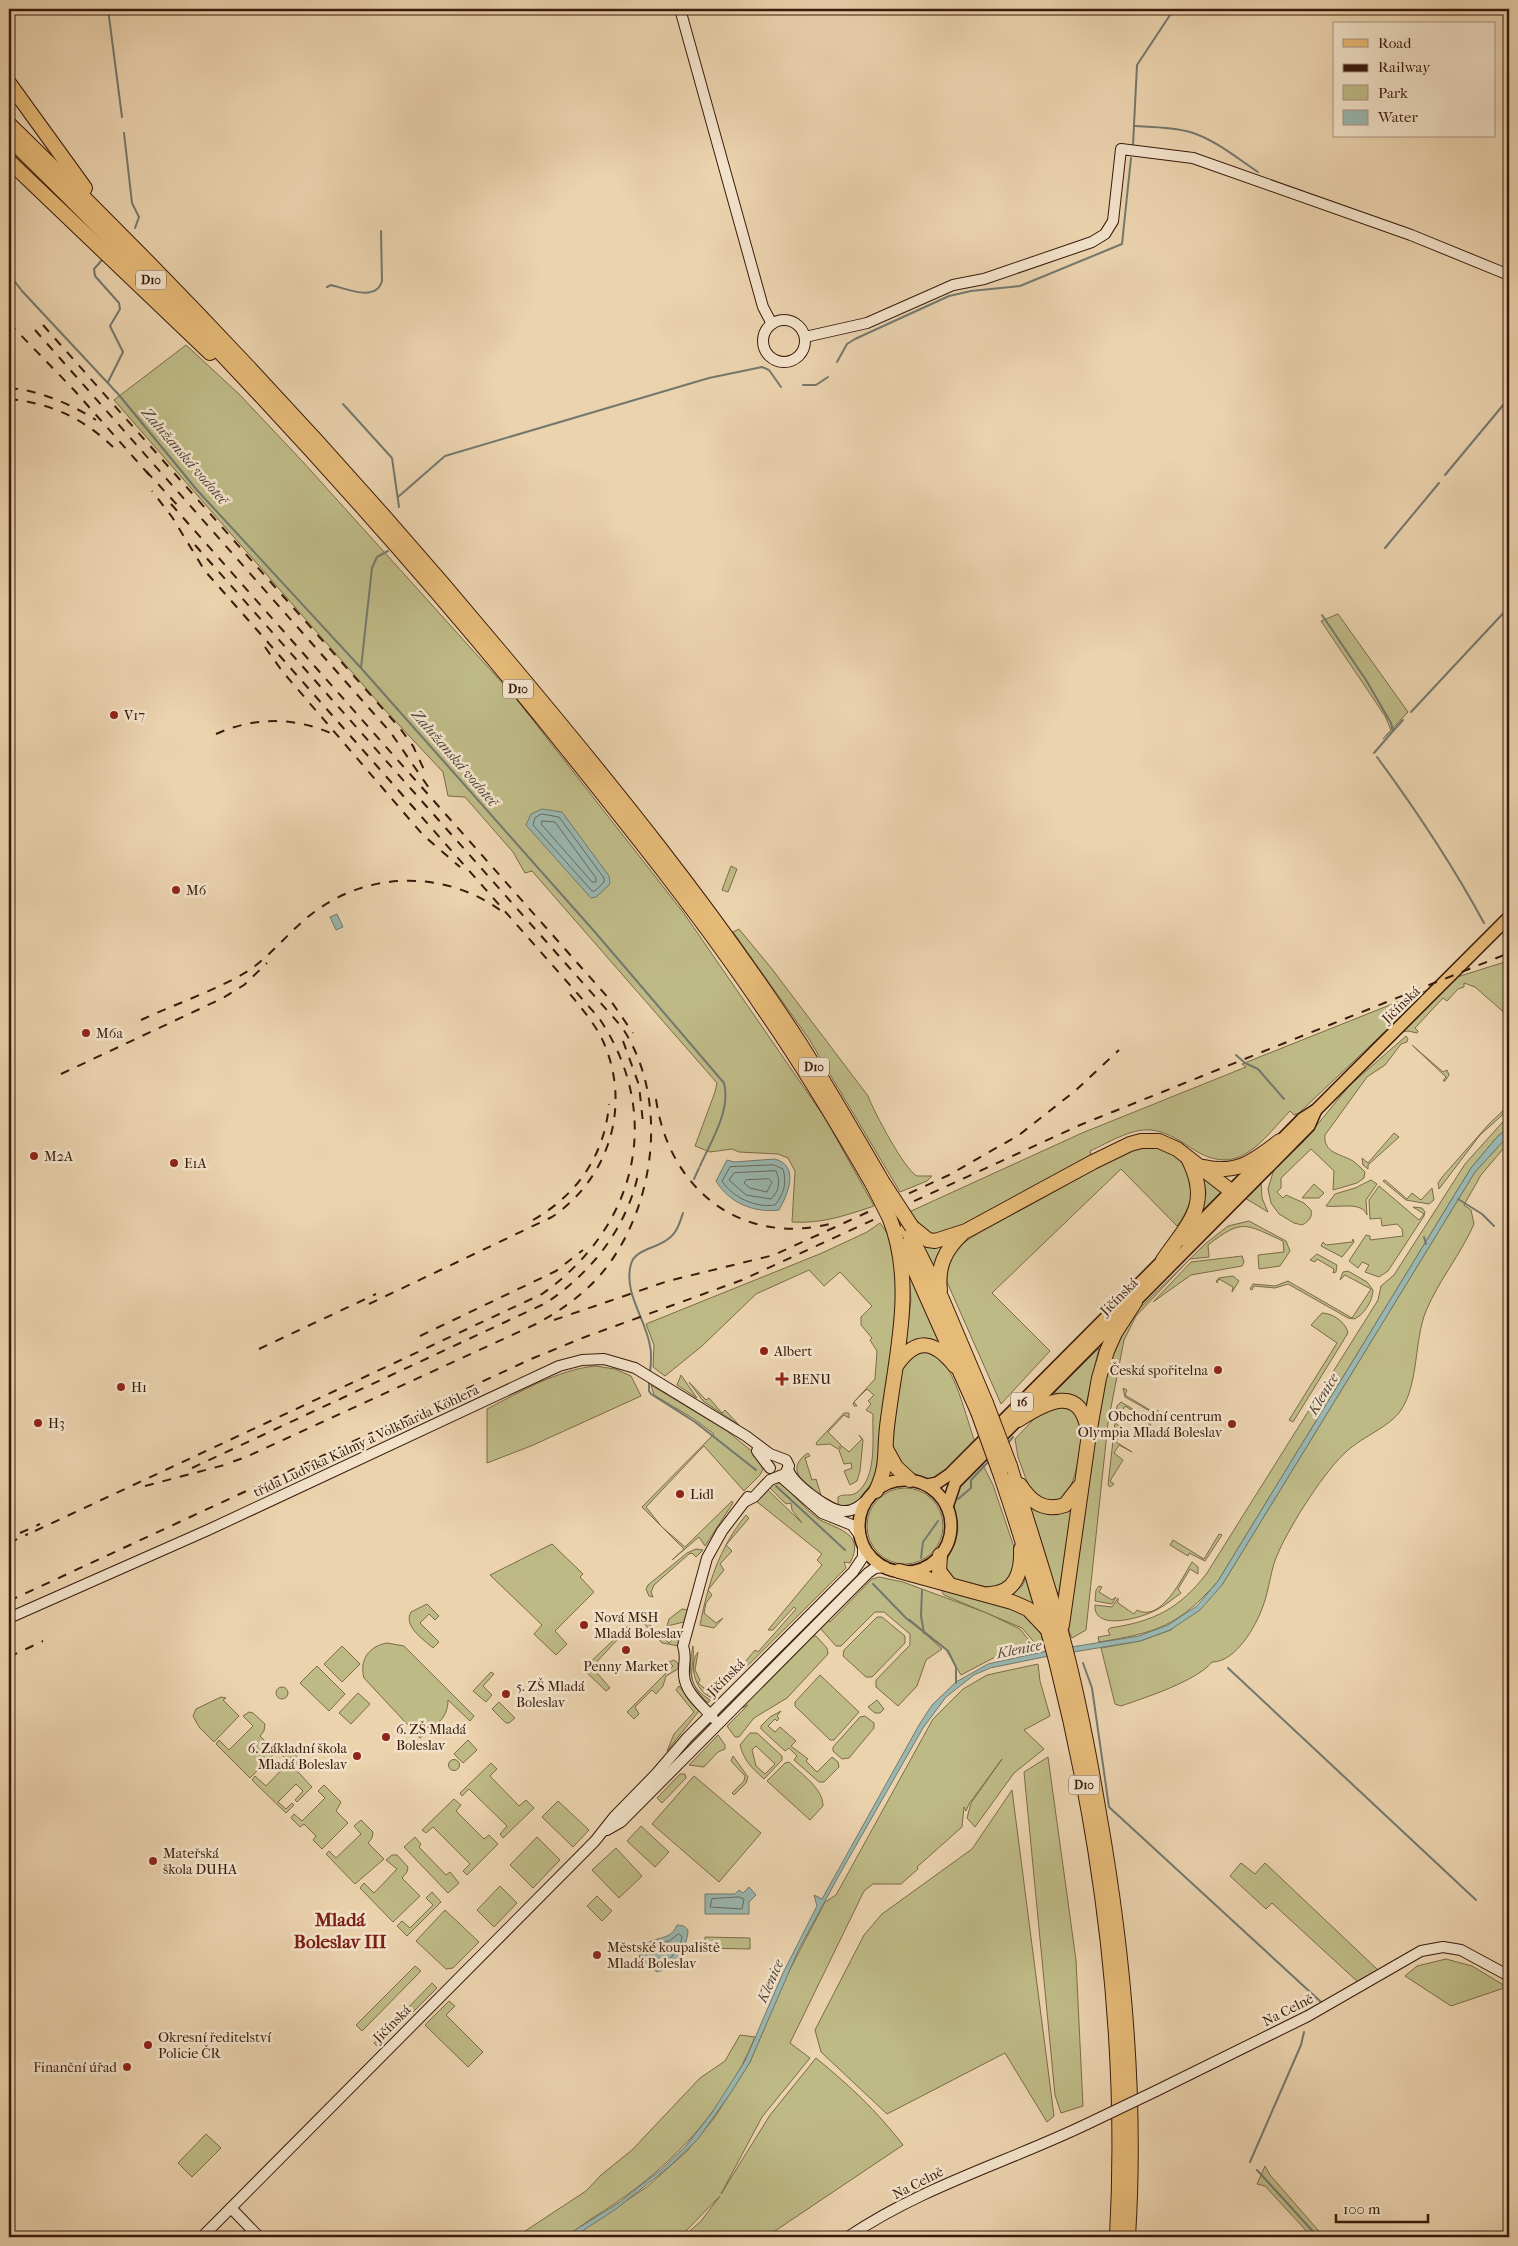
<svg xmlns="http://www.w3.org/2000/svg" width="1518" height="2246" viewBox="0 0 1518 2246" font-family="'IM FELL French Canon',serif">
<rect width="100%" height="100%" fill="#ebd3ae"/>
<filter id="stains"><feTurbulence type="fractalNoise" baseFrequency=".004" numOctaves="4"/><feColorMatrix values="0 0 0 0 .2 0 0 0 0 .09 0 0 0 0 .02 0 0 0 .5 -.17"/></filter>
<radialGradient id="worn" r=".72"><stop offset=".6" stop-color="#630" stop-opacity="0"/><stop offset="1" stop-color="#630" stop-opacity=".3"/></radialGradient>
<g fill="#beba86" stroke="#7c6a48" fill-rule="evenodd">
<path d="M186,345L239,394L303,462L514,696L683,912L825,1118L874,1206C847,1215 822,1224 792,1222L795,1171L788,1158L778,1154L739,1152L732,1149L710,1152L695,1146L715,1092L717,1083L532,871L525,873L513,852L465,797L448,796L443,772L385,710L114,400Z"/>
<path d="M1338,614L1408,712L1383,739L1391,730L1385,716L1321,621Z"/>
<path d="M731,866L737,869L728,892L722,890Z"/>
<path d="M739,929L772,969L868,1096C874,1112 904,1169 917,1176H932L927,1181L900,1192L809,1039L733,932Z"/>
<path d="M1508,961L1509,1019L1508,1021L1506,1020L1508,1016L1475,987L1464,983V987L1458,989L1447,1001L1443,998L1415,1028L1418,1031L1417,1033L1408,1031L1402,1032L1457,977Z"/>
<path d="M1430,989L1299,1113L1294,1115L1290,1111C1262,1140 1240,1177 1196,1151C1181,1142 1169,1132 1151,1130C1131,1128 1108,1143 1090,1151L1093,1162L956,1231C931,1238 922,1237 909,1212L1082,1133L1246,1067L1242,1064Z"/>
<path d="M1406,1036L1408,1039L1407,1042L1401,1044L1385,1065L1367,1077L1325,1135C1323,1153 1341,1154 1353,1161C1357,1164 1361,1168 1365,1172L1364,1178L1357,1183L1333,1190L1334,1171L1311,1149L1281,1178V1188L1277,1192L1283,1198L1286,1195L1304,1203L1311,1210C1313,1217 1308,1222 1302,1225L1294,1223L1279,1214L1271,1203L1268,1189L1274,1169L1303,1142L1349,1086Z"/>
<path d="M1412,1045L1443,1072L1447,1070L1449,1075L1445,1081H1443L1446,1077Z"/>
<path d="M1509,1105V1109L1480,1135L1439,1189L1438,1183L1443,1176L1489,1124Z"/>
<path d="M1509,1115V1127L1497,1137L1471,1168L1218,1581C1179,1626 1156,1633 1099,1642L1098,1637L1110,1635L1108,1630L1110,1628C1155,1621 1179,1609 1207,1573L1378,1300L1381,1286L1394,1275L1465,1164Z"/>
<path d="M1394,1133L1399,1137L1368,1165V1169L1363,1165L1362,1158L1368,1163Z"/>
<path d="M1509,1135V1142L1481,1175L1464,1205L1471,1210L1474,1224C1461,1254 1439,1280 1426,1311C1414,1340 1419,1383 1401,1410C1391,1426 1362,1437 1347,1451C1325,1470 1291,1524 1279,1551C1270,1569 1270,1588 1263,1606C1256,1626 1236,1662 1212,1662C1197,1681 1144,1698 1121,1706L1115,1704L1101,1648L1140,1641L1171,1630L1222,1585L1475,1172Z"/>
<path d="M1145,1146C1194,1149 1205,1189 1177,1226L1121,1169L992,1293L1050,1351L1001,1404L947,1282C944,1256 958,1245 979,1233L1126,1152Z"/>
<path d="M1202,1172L1224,1191L1200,1216L1206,1193Z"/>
<path d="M1371,1180L1377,1184L1366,1200L1367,1215C1362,1201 1338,1208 1326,1206L1335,1194L1355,1188Z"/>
<path d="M1385,1180L1407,1199L1412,1193L1421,1200L1432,1188L1434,1200L1429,1204L1406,1200L1383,1181Z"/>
<path d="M1261,1182L1262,1198L1268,1212L1245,1198Z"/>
<path d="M1314,1184L1324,1193L1319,1198H1302Z"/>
<path d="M1379,1186L1419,1220L1424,1214L1413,1207L1422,1208L1425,1212L1424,1216L1388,1271L1379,1277L1365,1272L1369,1265L1362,1262L1358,1268L1349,1261L1366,1235L1370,1236V1240L1403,1236L1402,1229L1397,1224L1382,1226L1381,1218L1370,1219L1369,1200Z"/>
<path d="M1249,1221L1286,1241L1290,1251L1280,1266L1259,1269L1258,1255L1284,1252L1283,1241C1245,1224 1243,1218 1208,1245L1209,1257L1190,1259L1136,1316L1124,1340L1108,1423L1086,1630L1072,1638L1069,1631L1068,1610L1100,1397L1113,1347L1137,1311L1205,1244L1228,1226Z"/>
<path d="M880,1223L890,1237L900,1276L882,1469L858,1502L844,1508L838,1505V1497C844,1493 850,1497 856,1493C878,1478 872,1437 873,1414L866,1410L871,1404L868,1401L874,1395L867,1389L854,1402L857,1406H854L853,1403L875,1379L877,1351L870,1340L872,1338L861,1325V1317L872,1306L840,1272L824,1286L809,1270L756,1294L702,1346L665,1376L653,1367L654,1345L646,1324L822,1253L867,1232Z"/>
<path d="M1353,1239L1354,1242L1342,1257L1321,1246L1323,1242L1326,1245L1352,1242Z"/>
<path d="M921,1243L944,1245L934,1269Z"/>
<path d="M1317,1254L1337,1265L1336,1272L1333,1273L1334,1269L1317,1259L1315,1262L1310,1260Z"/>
<path d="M1242,1256L1244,1262L1242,1266L1191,1275L1153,1302L1191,1262Z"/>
<path d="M908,1269L942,1345L932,1339L910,1344L906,1341L911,1300Z"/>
<path d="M1348,1271L1367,1282L1373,1290C1373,1301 1363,1316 1354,1319L1348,1318L1288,1284L1275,1288L1254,1286L1252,1290L1250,1289L1253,1284L1275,1286L1288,1281L1352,1318L1371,1289L1345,1275L1340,1280L1343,1272Z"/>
<path d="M1233,1276L1239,1281L1232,1292L1233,1287L1219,1279L1217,1283L1216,1281L1219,1278Z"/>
<path d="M1322,1313C1332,1313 1346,1322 1348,1333L1293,1422L1289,1420L1337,1343L1311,1325Z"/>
<path d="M1099,1348L1086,1406L1072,1395L1054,1393Z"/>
<path d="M917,1351C921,1352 928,1351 932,1352C954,1360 967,1422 975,1442L943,1473L930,1479C911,1474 896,1466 892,1444L901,1373L904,1364Z"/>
<path d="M595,1366L615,1369L631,1376L641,1396L531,1446L487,1463V1409C520,1392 557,1370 595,1366Z"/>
<path d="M681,1375L697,1398L677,1385Z"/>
<path d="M689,1382L706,1400L709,1398L722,1413L725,1410L739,1425L703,1401Z"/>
<path d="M651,1385L727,1431L759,1457L757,1459L763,1469L760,1475L744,1491L704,1446L697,1453L646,1507L662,1527L685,1547L732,1501L733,1503L705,1546L699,1537L672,1560L684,1549L642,1507L714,1434L694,1419L654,1395Z"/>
<path d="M1123,1388L1127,1390L1125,1395L1155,1413L1158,1410L1157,1415L1125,1397Z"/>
<path d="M1121,1402L1151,1420L1150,1426H1148L1150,1422L1125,1406L1120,1414L1122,1416L1119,1421L1115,1418L1117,1406Z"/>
<path d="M1053,1407C1062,1407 1071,1407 1077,1416C1087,1430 1076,1487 1063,1498C1060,1501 1053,1502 1049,1503L1030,1490L1018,1457L1015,1439L1034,1419Z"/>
<path d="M844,1413H849V1418L844,1415L828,1432L841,1445L838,1449L830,1444L817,1445L816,1443Z"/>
<path d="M1115,1423L1121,1427L1115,1437L1118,1439L1116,1442L1132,1452L1119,1445L1114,1453L1123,1460L1110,1481L1114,1484L1110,1487L1108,1485Z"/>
<path d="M859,1435L863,1440L860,1471L857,1481L850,1485L844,1471L852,1468L851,1463L844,1464L839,1450L842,1446L849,1452L862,1439Z"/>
<path d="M808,1453L810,1456L805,1458L812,1480L816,1479L821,1495L819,1497C804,1483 784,1469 808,1453Z"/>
<path d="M982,1463L993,1485L1017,1556L1011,1581L993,1588L987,1587L953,1579L945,1571C946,1555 954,1549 957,1534C960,1523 954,1514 954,1504C954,1487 972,1474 982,1463Z"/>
<path d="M776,1483H781C793,1494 804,1508 817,1518C833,1529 867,1531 850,1563L844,1562L846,1568L715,1698C697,1697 687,1665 698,1652L695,1670L700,1680L698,1683L715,1697L720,1692L716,1689L720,1684L724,1687L755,1650L758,1652L796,1609L794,1607L773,1630H768L822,1565L817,1560L822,1554L756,1501L767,1489L802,1523L792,1510L791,1503L786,1504L769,1487Z"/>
<circle cx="905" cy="1526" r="38"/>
<path d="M1030,1507C1046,1516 1056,1515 1073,1507L1058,1597Z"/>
<path d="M746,1515L749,1518L726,1545L732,1551L720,1564L724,1570L708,1590L712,1595L706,1603L704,1613L716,1623L723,1618L714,1628L700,1625C708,1584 719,1548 746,1515Z"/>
<path d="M1219,1534L1222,1535L1205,1561L1189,1553L1188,1556L1170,1545L1173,1540L1204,1559Z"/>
<path d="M552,1544L583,1574L580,1577L594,1592L555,1631L567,1644L556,1655L534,1634L542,1625L490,1575Z"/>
<path d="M696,1549L703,1550L696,1557L692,1553L689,1554L654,1585L651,1592L653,1597L649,1596L646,1589L648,1585L687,1553Z"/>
<path d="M1192,1562L1198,1567V1574L1190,1569L1178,1589L1181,1593C1174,1598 1166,1605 1158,1609C1145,1617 1093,1633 1095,1605L1112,1607L1118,1598V1603L1134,1614L1137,1610C1161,1623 1182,1578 1192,1562Z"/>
<path d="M1026,1576L1034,1606L1025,1600L1011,1595L1023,1585Z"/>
<path d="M879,1577L903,1582L987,1613L1020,1629L1032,1644L1040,1647L1024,1653L997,1656L961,1675L945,1648L909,1619L942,1649L926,1660L917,1686L898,1706L876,1687V1680L910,1645V1634L884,1612H875L841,1646H836L820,1628L828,1620L830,1622L872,1579Z"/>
<path d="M1099,1586L1102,1587L1099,1592L1112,1600L1116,1597L1112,1604L1095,1601L1096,1590Z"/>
<path d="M943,1589L1021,1609L1041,1631L1043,1644L1034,1642L1022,1628L944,1595L942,1592Z"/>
<path d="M427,1604L439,1616L435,1620L429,1614L420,1623L439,1642L433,1648C423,1639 403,1626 411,1612Z"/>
<path d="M682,1609L688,1610L684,1622L667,1626L669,1619Z"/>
<path d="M643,1612L646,1615L643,1618L660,1635L665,1633L662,1636L669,1643L676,1636L681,1637L679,1646L662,1643L639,1618L635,1621Z"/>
<path d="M877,1617H882L905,1636V1643L872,1677H866L843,1656L844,1650Z"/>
<path d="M630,1626L592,1667L610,1688L606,1691L583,1669L627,1627Z"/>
<path d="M811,1636H816L827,1648L828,1654L787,1698L754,1718L739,1737H735L727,1726L748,1705L740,1709Z"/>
<path d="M387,1643L404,1646L474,1716L470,1721L448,1700C448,1718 436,1729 418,1728L424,1735L420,1738L364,1678C359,1660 369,1646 387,1643Z"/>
<path d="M342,1646L360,1664L342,1682L324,1664Z"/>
<path d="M693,1646C696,1670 681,1681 710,1700L708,1703C689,1685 688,1670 693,1646Z"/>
<path d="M674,1660L678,1663V1669L666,1676L663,1686L656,1694L652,1690L635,1707L639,1714L634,1719L627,1712L673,1666L669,1662Z"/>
<path d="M1038,1664L1040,1681L1050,1716L1024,1730L1044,1749L1014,1773L975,1827L967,1818L971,1803L1002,1759L969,1804L966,1811L964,1807L962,1827L917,1867L918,1869L901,1884H873L864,1891L790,2043L810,2058L762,2117L721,2194L770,2115L816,2058C850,2086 876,2110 903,2145L766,2237H683L701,2221L720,2196L680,2237H573L648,2186L688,2150L715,2117L750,2062L787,1975L825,1902L836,1895L933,1719L963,1689L987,1675Z"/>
<path d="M317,1666L345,1694L329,1711L300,1683Z"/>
<path d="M491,1672L494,1674L483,1686L492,1695L486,1702L473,1691Z"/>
<path d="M820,1675L859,1712L834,1740H830L795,1706V1702Z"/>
<path d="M679,1686L699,1711L667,1751L674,1734L694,1712L676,1690Z"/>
<circle cx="282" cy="1693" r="6"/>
<path d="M358,1693L370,1704L351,1724L339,1713Z"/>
<path d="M221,1697L226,1698L223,1700L239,1716L214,1742L199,1727L193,1716L196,1709Z"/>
<path d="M877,1700L884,1709L880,1713H875L868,1707Z"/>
<path d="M499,1702L515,1718L509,1723H506L492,1709Z"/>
<path d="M781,1711L777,1716L779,1718L777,1721L775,1719L768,1726L775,1732L780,1727L796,1741L791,1746L808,1759L806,1761L817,1772L832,1757L838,1762L839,1767L824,1782H819L794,1760L797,1756L789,1748L785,1751L761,1729V1726L770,1717Z"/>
<path d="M249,1712L253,1713L265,1724L264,1731L260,1736L276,1752L250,1778L216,1744L219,1740L229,1750L253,1726L243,1716Z"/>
<path d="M865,1716L874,1723V1728L849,1758L842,1759L833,1751V1747L860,1717Z"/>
<path d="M750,1733H757L782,1756V1760L764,1779C752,1768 744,1761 740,1745ZM756,1746L775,1764L765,1774L756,1766L752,1750Z"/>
<path d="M718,1735L725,1745V1749L718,1752L704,1767L689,1765Z"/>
<path d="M468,1740L477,1750L463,1763L454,1754Z"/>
<path d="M287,1747L301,1760V1767L297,1771L312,1787L297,1802L295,1800L303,1791L296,1784L278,1802L286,1809L292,1803L294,1805L286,1813L252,1780L255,1776L266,1786L289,1762L279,1752Z"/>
<path d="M733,1756L748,1777L746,1783L734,1795L732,1793L744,1781L745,1776L731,1761Z"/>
<path d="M1048,1757L1076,1960L1083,2106L1061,2113L1055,2095L1024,1772Z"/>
<circle cx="454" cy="1765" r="5.5"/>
<path d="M789,1762C801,1774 823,1788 823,1806L810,1820L767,1781L785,1763Z"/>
<path d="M491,1763L497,1769L490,1776L519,1806L526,1800L534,1808L503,1838L500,1834L507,1826L469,1789L462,1796L460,1793Z"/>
<path d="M680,1774H685L686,1778L662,1803L657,1798Z"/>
<path d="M694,1776L761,1833L719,1882L652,1824Z"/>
<path d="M324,1785L341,1802L336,1811L348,1823L322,1849L313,1840L316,1836L304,1824L300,1827L291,1818L294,1814L302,1821L325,1798L318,1791Z"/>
<path d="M1012,1790L1054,2116L1047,2122L1005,2053L887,2114L821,2052L815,2030L864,1935L882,1914L972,1849Z"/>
<path d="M454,1799L461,1805L456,1811L484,1839L489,1835L498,1844L467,1875L463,1871L470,1864L433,1827L426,1833L422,1830Z"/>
<path d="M558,1801L589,1830L573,1847L542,1817Z"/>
<path d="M361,1820L373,1832L372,1838L368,1843L384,1859L355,1884L326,1854L329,1851L336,1858L361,1834L354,1826Z"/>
<path d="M641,1826L669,1852L655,1867L627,1841Z"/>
<path d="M415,1837L421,1844L419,1847L446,1875L450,1872L459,1883L448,1893L404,1847Z"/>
<path d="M537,1837L560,1860L533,1888L510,1865Z"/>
<path d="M616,1848L642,1876L619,1898L592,1870Z"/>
<path d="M392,1855H397L408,1867L407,1872L402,1878L420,1896L393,1922L360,1888L364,1883L374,1893L397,1869L386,1860Z"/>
<path d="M1241,1863L1255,1874L1265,1863L1378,1970L1358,1982L1272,1903L1266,1909L1230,1876Z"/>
<path d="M500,1886L517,1903L494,1927L477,1910Z"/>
<path d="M432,1892L441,1902L407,1936L397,1926L402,1921L410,1928L433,1905L426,1898Z"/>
<path d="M597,1896L612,1911L602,1921L587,1906Z"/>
<path d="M445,1910L479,1942L453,1968L446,1969L416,1941Z"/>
<path d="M705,1937L750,1938V1949L705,1948Z"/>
<path d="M1446,1959L1472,1966L1507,1987L1451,2006L1405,1976L1417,1966Z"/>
<path d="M415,1966L421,1971L362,2031L356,2025Z"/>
<path d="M432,1983L437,1988L378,2047L374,2043Z"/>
<path d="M449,2001L455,2006L446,2015L483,2052L468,2067L425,2025Z"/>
<path d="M740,2035L755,2037C723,2116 663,2175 591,2219C582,2225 574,2232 565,2236C556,2241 528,2237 516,2237L586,2191L601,2175L632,2150L700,2078L725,2061Z"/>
<path d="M206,2134L221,2148L192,2177L178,2163Z"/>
<path d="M1265,2166L1270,2175L1324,2237H1312L1265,2186L1257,2184Z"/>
</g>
<g fill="#99b7b0" stroke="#73786e">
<path d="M542,809L562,812L609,876L610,884L596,897L591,898L526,825L531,814Z"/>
<path d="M337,914L343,927L336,930L330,917Z"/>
<path d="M1509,1127V1135L1475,1172L1222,1585L1200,1610L1170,1630L1140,1641L1049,1656L990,1668L974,1675L946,1697L923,1728L838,1877L798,1951L750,2062L732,2091L698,2139L671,2165L616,2209L573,2237H564L620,2202L663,2168L685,2147L711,2114L745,2061L783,1973L817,1906L814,1895L822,1899L919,1725L932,1705L956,1682L988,1664L1047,1651L1139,1636L1168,1625L1197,1606L1218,1581L1471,1168L1497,1137Z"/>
<path d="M775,1159C800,1166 788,1194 779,1210C754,1213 729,1203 716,1181L727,1160L734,1162Z"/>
<path d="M749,1887L756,1895L749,1902V1914H705V1894H735L739,1890L743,1893Z"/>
<path d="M677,1925L684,1926L688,1930C687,1949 675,1966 657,1972L639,1957C645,1931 669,1946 677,1925Z"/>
</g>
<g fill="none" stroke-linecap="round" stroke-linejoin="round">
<g stroke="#69685e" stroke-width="1">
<path d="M542,814L559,817L604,878V882L595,891H592L533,825L535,818Z"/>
<path d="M542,821L555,822L596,878V882H592L542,825Z"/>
<path d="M774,1165L783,1169C787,1183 784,1194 775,1205C756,1208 733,1198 722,1181L730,1167Z"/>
<path d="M776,1171C781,1182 779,1191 771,1199L746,1195L729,1180L734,1173Z"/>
<path d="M769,1179L772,1182L767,1192L750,1188L744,1183L746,1180Z"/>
<path d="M739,1897L744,1899L742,1909L710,1907L712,1899Z"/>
<path d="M679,1934L682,1936C681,1948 670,1962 658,1966L646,1956L649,1947L669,1941Z"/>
</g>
<g stroke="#73786e" stroke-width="2">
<path d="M108,9L122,117"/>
<path d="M1135,126C1153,127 1172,127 1190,132C1214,139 1237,158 1258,172"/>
<path d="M124,133L132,203L139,217L135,228"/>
<path d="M1133,145L1137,65L1174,9"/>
<path d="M102,260L94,269L95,276L119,303L120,309L110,326L123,352L108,382"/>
<path d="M9,274L22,291L119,395L197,490L361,668L594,931L724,1083C731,1111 711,1141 700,1166"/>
<path d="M327,287L331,285C347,289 376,302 382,281L381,231"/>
<path d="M837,362L847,344L855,339L949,296L971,291L1020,286L1122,244L1131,158"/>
<path d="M803,385H816L828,377"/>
<path d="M343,404L392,458L399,507"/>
<path d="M1445,475L1509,398"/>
<path d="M398,497L445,456L709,378L762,367L769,370L781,387"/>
<path d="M1385,548L1439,483"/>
<path d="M1322,615L1366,680L1391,723L1393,731L1374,753"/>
<path d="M361,668L372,568L377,557L388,551"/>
<path d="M1411,712L1509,607"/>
<path d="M1393,731L1403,720"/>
<path d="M1377,757C1416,810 1452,864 1484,923"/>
<path d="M1504,960L1509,970"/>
<path d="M1236,1055L1245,1063L1258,1069L1284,1099"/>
<path d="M694,1179L699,1168"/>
<path d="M1458,1199L1482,1214L1494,1226"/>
<path d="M1424,1237L1426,1244"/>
<path d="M650,1373C651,1364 652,1354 650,1346C646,1319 623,1293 631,1264C635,1249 658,1248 668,1239C677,1233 680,1222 683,1213"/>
<path d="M649,1380V1391L651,1394L695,1422L756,1470"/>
<path d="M1008,1443L1013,1437"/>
<path d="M776,1486L845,1550"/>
<path d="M958,1499L971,1488V1480L990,1460"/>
<path d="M921,1558L923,1542L938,1521"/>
<path d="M873,1584L906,1618L948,1651L956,1667V1683"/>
<path d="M922,1590L921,1616L924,1633"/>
<path d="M1083,1663L1092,1688L1109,1807L1321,2002"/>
<path d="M1228,1668L1476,1900"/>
<path d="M1250,2162L1301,2045L1304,2032"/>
<path d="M1257,2170L1318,2237"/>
</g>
<g stroke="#391a0b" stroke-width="12">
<g id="secondary">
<path d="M680,9L763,307L772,324"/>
<circle cx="784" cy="341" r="21"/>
<path d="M805,337L867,323L953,285L984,279L1092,242L1105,234L1113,221L1121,149L1193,158L1411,235L1509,275"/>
<path d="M757,1451L770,1468"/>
<path d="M788,1469C792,1483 829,1511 843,1511C853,1512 861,1505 868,1499"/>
<path d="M780,1476L822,1513L852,1525L861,1537"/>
<path d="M9,1618L208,1530L559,1366L582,1360L604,1359L635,1368L746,1436L770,1454L786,1460L789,1466L785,1474L770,1480L754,1497L744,1502"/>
<path d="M713,1718C702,1705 685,1693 684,1675C683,1664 687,1657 683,1646L707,1558L722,1531L748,1497"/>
<path d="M607,1830L621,1822L868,1573L875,1568L885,1567"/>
<path d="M1156,2091L1308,2016L1421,1951L1443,1947L1461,1950L1509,1976"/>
<path d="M231,2208L259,2237"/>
<path d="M202,2237L595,1841L614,1817L656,1774L687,1738L853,1572L863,1557V1544"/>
<path d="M848,2237C921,2187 1008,2162 1087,2124"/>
</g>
</g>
<g stroke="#391a0b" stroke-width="14">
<g id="primary">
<path d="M1183,1240L1302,1119L1316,1110L1509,917"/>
<circle cx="905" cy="1526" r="46"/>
<path d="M927,1485L937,1483L950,1474L1168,1255"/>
<path d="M947,1507L955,1483L1309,1126L1316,1110"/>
</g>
</g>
<g stroke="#391a0b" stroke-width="16">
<g id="highway">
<path d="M9,83L85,188"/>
<path d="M9,124C183,292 348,469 503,655C608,780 712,908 801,1045C829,1089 855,1135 882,1181"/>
<path d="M9,138C206,331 394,533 567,749C635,834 704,920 765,1011C804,1067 839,1126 873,1185"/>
<path d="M9,161L210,353"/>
<path d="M1204,1167C1239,1175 1254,1160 1280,1141"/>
<path d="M912,1227L928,1240L935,1241L966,1231L1093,1162L1130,1144L1141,1141H1159L1177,1149L1231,1191"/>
<path d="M907,1229L942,1299L986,1403"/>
<path d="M904,1246L978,1412"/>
<path d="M1163,1260C1189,1222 1212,1205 1188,1158"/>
<path d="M940,1290C937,1267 945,1250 962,1234"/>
<path d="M896,1366C916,1337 934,1340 955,1366"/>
<path d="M1018,1420C1046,1402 1080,1383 1088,1431"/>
<path d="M886,1449L896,1467L910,1480"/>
<path d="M1010,1466C1027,1521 1045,1576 1061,1632C1077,1691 1089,1753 1099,1813C1124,1954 1137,2095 1128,2237"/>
<path d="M1001,1476C1084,1719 1131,1979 1117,2237"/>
<path d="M1020,1485C1031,1502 1044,1512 1065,1505L1079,1487"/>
<path d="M876,1491C888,1466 884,1453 887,1427C895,1358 916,1286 890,1219"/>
<path d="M940,1555L939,1571L949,1584"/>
<path d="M899,1571L1012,1602L1028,1609L1046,1628"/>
<path d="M989,1594C1016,1594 1022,1571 1021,1549"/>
<path d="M1062,1625L1089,1434L1099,1378L1107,1351L1115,1333L1135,1302"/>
</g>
</g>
<use href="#secondary" stroke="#f2e2ca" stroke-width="10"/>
<use href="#primary" stroke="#e6ba77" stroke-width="11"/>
<use href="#highway" stroke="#e6ba77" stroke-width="14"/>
<g stroke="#391a0b" stroke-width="2" stroke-dasharray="9 9" stroke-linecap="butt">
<path d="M9,323L74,390L150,476"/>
<path d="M43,325L399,727L413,746L426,774"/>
<path d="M35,330L391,733L429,788"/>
<path d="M9,388C38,390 71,404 96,420"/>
<path d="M9,399C51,403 85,419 115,449"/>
<path d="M146,471L180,508"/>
<path d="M171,504L611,1001L633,1033"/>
<path d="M195,545L621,1026C668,1094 657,1198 609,1264C590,1290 564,1309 536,1324L246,1457L226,1464"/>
<path d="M265,647L282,671L423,835L460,867"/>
<path d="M216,734C256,716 298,717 337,736"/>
<path d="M141,1020C173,1005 219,989 248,971C272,955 290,930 313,913C368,871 444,870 500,910"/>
<path d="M623,1041L639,1085L643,1123"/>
<path d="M61,1074L223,998L244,985L267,963"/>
<path d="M656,1099C669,1191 744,1249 837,1222"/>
<path d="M533,1220C577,1195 605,1155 609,1104"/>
<path d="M369,1304L552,1217C609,1178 632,1106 603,1041C594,1022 579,1005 565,988"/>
<path d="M554,1320L668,1281L774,1255L949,1175L1019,1135L1075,1091L1119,1050"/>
<path d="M420,1336L556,1271L583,1250"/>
<path d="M259,1349L376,1294"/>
<path d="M192,1468L546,1303C591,1273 626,1229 638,1175"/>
<path d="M145,1486L232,1463"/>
<path d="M35,1531L542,1294C636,1228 665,1116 599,1018L205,571L172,517L152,491"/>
<path d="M20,1533L40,1524"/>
<path d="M9,1543L28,1534"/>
<path d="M9,1601L531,1359L585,1337L742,1280L1080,1125L1509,953"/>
<path d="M9,1657L43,1641"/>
</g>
<g stroke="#391a0b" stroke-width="12" stroke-linecap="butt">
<path id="secondary-bridge" d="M1087,2124L1156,2091"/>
</g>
<g stroke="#391a0b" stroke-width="16" stroke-linecap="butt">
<g id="highway-bridge">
<path d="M882,1181L912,1227"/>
<path d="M873,1185L890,1219"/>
<path d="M986,1403L1010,1466"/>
<path d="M978,1412L1001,1476"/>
</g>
</g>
<use href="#secondary-bridge" stroke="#f2e2ca" stroke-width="10"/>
<use href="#highway-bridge" stroke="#e6ba77" stroke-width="14"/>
</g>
<g fill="#8f2418" stroke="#f2e2ca" stroke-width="2">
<circle cx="114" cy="715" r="5"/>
<circle cx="176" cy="890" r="5"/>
<circle cx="86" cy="1033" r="5"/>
<circle cx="34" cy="1156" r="5"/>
<circle cx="174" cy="1163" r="5"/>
<circle cx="764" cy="1351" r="5"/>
<circle cx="1218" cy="1370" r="5"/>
<path d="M779.5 1371.5h5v5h5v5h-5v5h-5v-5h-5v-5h5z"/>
<circle cx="121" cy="1387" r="5"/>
<circle cx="38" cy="1423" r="5"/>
<circle cx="1232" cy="1424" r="5"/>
<circle cx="680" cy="1494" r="5"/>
<circle cx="584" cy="1625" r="5"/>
<circle cx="626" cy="1650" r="5"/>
<circle cx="506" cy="1694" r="5"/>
<circle cx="386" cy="1737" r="5"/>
<circle cx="357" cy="1756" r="5"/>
<circle cx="153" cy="1861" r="5"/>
<circle cx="597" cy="1955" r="5"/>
<circle cx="148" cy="2045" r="5"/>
<circle cx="127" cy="2067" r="5"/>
</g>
<g text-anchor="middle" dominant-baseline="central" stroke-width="5" stroke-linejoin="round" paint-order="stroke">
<g fill="#f2e2ca" stroke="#705644" stroke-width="1">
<rect x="136" y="270.5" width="30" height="19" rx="4"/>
<rect x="503" y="679.5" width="30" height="19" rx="4"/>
<rect x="799" y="1057.5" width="30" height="19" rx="4"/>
<rect x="1011" y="1392.5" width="22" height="19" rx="4"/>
<rect x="1069" y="1775.5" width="30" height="19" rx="4"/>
</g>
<g font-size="12" font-weight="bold" fill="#391a0b">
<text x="151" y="280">D10</text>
<text x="518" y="689">D10</text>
<text x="814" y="1067">D10</text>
<text x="1022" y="1402">16</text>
<text x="1084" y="1785">D10</text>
</g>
<g font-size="14" fill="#391a0b" stroke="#f2e2ca" text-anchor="start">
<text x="124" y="715">V17</text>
<text x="186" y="890">M6</text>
<text x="96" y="1033">M6a</text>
<text x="44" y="1156">M2A</text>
<text x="184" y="1163">E1A</text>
<text x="774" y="1351">Albert</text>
<text x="1208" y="1370" text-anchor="end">Česká spořitelna</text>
<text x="792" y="1379">BENU</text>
<text x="131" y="1387">H1</text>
<text x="1222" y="1416" text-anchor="end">Obchodní centrum<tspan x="1222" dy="16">Olympia Mladá Boleslav</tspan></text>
<text x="48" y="1423">H3</text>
<text x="690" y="1494">Lidl</text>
<text x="594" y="1617">Nová MSH<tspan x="594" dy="16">Mladá Boleslav</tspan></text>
<text x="626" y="1666" text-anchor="middle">Penny Market</text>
<text x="516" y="1686">5. ZŠ Mladá<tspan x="516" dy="16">Boleslav</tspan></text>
<text x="396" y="1729">6. ZŠ Mladá<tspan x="396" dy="16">Boleslav</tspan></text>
<text x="347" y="1748" text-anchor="end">6. Základní škola<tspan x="347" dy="16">Mladá Boleslav</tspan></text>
<text x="163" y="1853">Mateřská<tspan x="163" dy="16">škola DUHA</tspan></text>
<text x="607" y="1947">Městské koupaliště<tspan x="607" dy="16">Mladá Boleslav</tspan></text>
<text x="158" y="2037">Okresní ředitelství<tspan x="158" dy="16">Policie ČR</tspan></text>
<text x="117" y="2067" text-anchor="end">Finanční úřad</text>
</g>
<g font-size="14" fill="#391a0b" stroke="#f2e2ca">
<text transform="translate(1401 1005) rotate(-44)">Jičínská</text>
<text transform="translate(1119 1297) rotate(-45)">Jičínská</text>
<text transform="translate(366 1441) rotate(-25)">třída Ludvíka Kalmy a Volkharda Köhlera</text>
<text transform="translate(726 1678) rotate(-45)">Jičínská</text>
<text transform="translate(1288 2010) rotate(-27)">Na Celně</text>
<text transform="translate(392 2024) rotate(-45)">Jičínská</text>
<text transform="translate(918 2183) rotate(-27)">Na Celně</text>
</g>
<g font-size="15" font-style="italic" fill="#56493d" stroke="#f2e2ca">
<text transform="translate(185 456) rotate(49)">Zalužanská vodoteč</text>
<text transform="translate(455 758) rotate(49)">Zalužanská vodoteč</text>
<text transform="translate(1323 1394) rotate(-59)">Klenice</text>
<text transform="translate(1019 1649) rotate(-11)">Klenice</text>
<text transform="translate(770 1981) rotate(-66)">Klenice</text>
</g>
<g font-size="19" font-weight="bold" fill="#7a1f14" stroke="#f2e2ca">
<text x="340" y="1920">Mladá<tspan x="340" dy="22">Boleslav III</tspan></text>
</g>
</g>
<rect width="1518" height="2246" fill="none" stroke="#ebd3ae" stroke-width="30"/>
<rect x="10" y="10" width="1498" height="2226" fill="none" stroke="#391a0b" stroke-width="2.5"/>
<rect x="15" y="15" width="1488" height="2216" fill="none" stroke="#391a0b"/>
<rect x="1333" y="22" width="162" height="115" fill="#f2e2ca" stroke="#a8927e"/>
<rect x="1343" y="39" width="25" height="8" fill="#e6ba77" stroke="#a8927e"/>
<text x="1378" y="48" font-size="15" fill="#391a0b">Road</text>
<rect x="1343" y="64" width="25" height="8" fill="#391a0b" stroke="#a8927e"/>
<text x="1378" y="72" font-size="15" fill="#391a0b">Railway</text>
<rect x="1343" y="85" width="25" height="15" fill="#beba86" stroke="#a8927e"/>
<text x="1378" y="98" font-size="15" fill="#391a0b">Park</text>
<rect x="1343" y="110" width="25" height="15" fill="#99b7b0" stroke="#a8927e"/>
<text x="1378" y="122" font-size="15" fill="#391a0b">Water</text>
<path d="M1336 2214v8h92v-8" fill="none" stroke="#391a0b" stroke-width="2.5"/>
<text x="1343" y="2214" font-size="15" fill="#391a0b" stroke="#f2e2ca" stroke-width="4" paint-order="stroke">100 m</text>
<rect width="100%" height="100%" filter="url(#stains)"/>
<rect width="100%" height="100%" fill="url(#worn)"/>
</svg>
